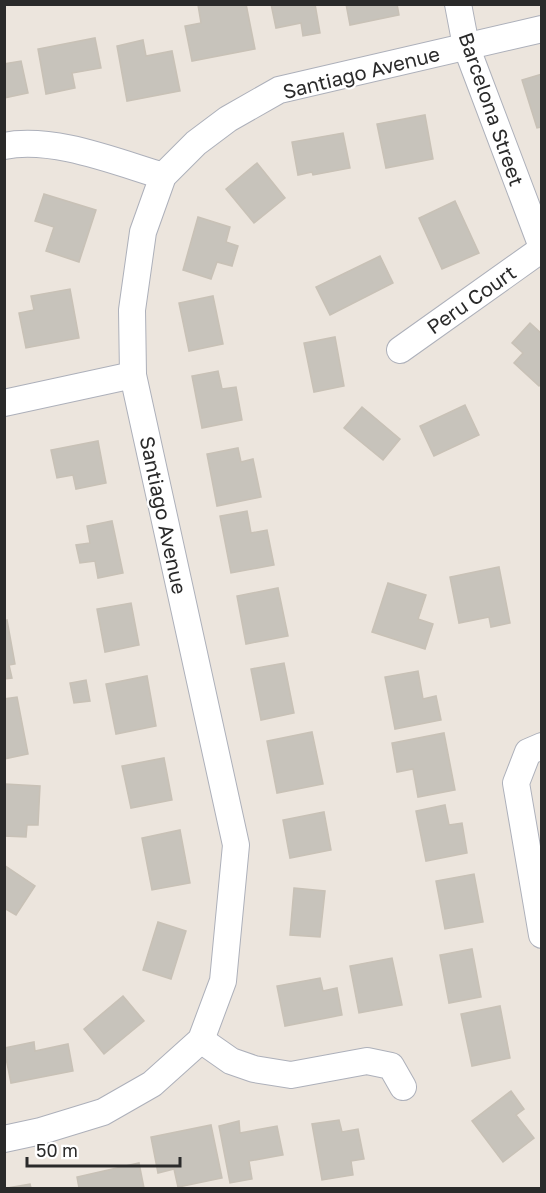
<svg xmlns="http://www.w3.org/2000/svg" width="546" height="1193" viewBox="0 0 546 1193" font-family="'Golos Text',sans-serif">
<rect width="100%" height="100%" fill="#ece5dd"/>
<g fill="#c7c3bb" stroke="#c8c1b6" stroke-width="1.5">
<path d="M246,4L255,49L192,61L185,26L201,23L198,5Z"/>
<path d="M271,4H315L320,33L303,36L301,23L276,28Z"/>
<path d="M346,4H397L399,15L350,25Z"/>
<path d="M95,38L101,68L72,73L75,88L46,94L38,49Z"/>
<path d="M143,40L146,56L172,51L180,91L127,101L117,46Z"/>
<path d="M21,61L28,93L4,98V64Z"/>
<path d="M542,74V127L537,128L522,80Z"/>
<path d="M425,115L433,159L386,168L377,124Z"/>
<path d="M343,133L350,168L313,175L312,172L298,175L292,142Z"/>
<path d="M257,163L285,198L254,223L226,189Z"/>
<path d="M44,194L96,210L79,262L46,251L54,227L35,221Z"/>
<path d="M455,201L479,253L442,269L419,218Z"/>
<path d="M198,217L230,227L226,242L238,246L232,266L217,262L211,279L183,270Z"/>
<path d="M380,256L393,283L330,315L316,287Z"/>
<path d="M70,289L79,338L26,348L19,313L34,310L31,296Z"/>
<path d="M213,296L223,344L189,351L179,303Z"/>
<path d="M530,323L542,334V383L539,386L514,363L523,353L512,343Z"/>
<path d="M335,337L344,386L314,392L304,343Z"/>
<path d="M218,371L222,389L236,387L242,420L202,428L192,376Z"/>
<path d="M465,405L479,435L434,456L420,426Z"/>
<path d="M362,407L400,439L383,460L344,428Z"/>
<path d="M98,441L106,483L76,489L73,475L57,478L51,450Z"/>
<path d="M238,448L241,462L253,459L261,497L217,506L207,454Z"/>
<path d="M247,511L251,533L267,530L274,565L231,573L220,516Z"/>
<path d="M112,521L123,573L98,578L95,561L80,563L76,545L90,543L87,526Z"/>
<path d="M499,567L510,623L491,627L489,617L459,623L450,577Z"/>
<path d="M388,583L426,595L418,619L433,624L425,649L372,632Z"/>
<path d="M278,588L288,636L246,644L237,596Z"/>
<path d="M131,603L139,645L105,652L97,609Z"/>
<path d="M7,620L15,664L9,665L12,678L4,679V621Z"/>
<path d="M284,663L294,713L261,720L251,669Z"/>
<path d="M418,671L423,699L436,696L441,720L395,729L385,677Z"/>
<path d="M147,676L156,726L116,734L106,684Z"/>
<path d="M86,680L90,701L74,703L70,683Z"/>
<path d="M17,697L28,754L4,759V699Z"/>
<path d="M312,732L323,784L277,793L267,741Z"/>
<path d="M444,733L455,790L418,797L413,769L397,772L392,743Z"/>
<path d="M164,758L172,800L131,808L122,766Z"/>
<path d="M5,784L40,786L38,825H27L26,837L4,836Z"/>
<path d="M445,805L449,825L462,823L467,853L426,861L416,811Z"/>
<path d="M324,812L331,850L290,858L283,820Z"/>
<path d="M180,830L190,883L152,890L142,838Z"/>
<path d="M4,865L35,886L16,915L4,908Z"/>
<path d="M474,874L483,922L445,929L436,881Z"/>
<path d="M294,888L325,891L320,937L290,935Z"/>
<path d="M158,922L186,931L171,979L143,970Z"/>
<path d="M472,949L481,997L449,1003L440,955Z"/>
<path d="M392,958L402,1005L359,1013L350,966Z"/>
<path d="M320,978L323,991L337,988L342,1015L285,1026L277,986Z"/>
<path d="M123,996L144,1021L104,1054L84,1029Z"/>
<path d="M500,1006L510,1058L472,1066L461,1014Z"/>
<path d="M34,1042L35,1051L68,1044L73,1071L11,1083L4,1048Z"/>
<path d="M511,1091L524,1109L516,1115L534,1138L503,1162L472,1121Z"/>
<path d="M339,1120L342,1132L358,1129L364,1159L351,1161L353,1175L322,1180L312,1124Z"/>
<path d="M239,1121L240,1133L277,1126L283,1155L249,1161L252,1179L230,1183L219,1126Z"/>
<path d="M211,1125L222,1178L178,1187L174,1169L158,1173L151,1137Z"/>
<path d="M139,1163L144,1188H79L77,1177Z"/>
<path d="M30,1184L31,1188H7Z"/>
</g>
<g fill="none" stroke-linecap="round" stroke-linejoin="round">
<g stroke="#adb0ba" stroke-width="28">
<g id="minor">
<path d="M458,4L466,46L542,247"/>
<path d="M4,146C53,136 116,162 163,176"/>
<path d="M400,350L542,249"/>
<path d="M4,403L133,375"/>
<path d="M542,746L528,752L516,783L542,935"/>
<path d="M201,1040L231,1061L254,1069L291,1075L367,1061L391,1066L403,1087"/>
<path d="M4,1139L41,1131L103,1112L152,1084L201,1040L223,981L236,845L133,375L132,310L143,232L163,176L196,143L228,119L279,90L542,29"/>
</g>
</g>
<use href="#minor" stroke="#fff" stroke-width="26"/>
</g>
<g text-anchor="middle" dominant-baseline="central" stroke-width="4.5" stroke-linejoin="round" paint-order="stroke">
<g font-size="20" fill="#2a2a2a" stroke="#fff">
<text transform="translate(361 72) rotate(-14)">Santiago Avenue</text>
<text transform="translate(492 109) rotate(71)">Barcelona Street</text>
<text transform="translate(471 299) rotate(-35)">Peru Court</text>
<text transform="translate(164 515) rotate(78)">Santiago Avenue</text>
</g>
</g>
<rect width="546" height="1193" fill="none" stroke="#2a2a2a" stroke-width="12"/>
<path d="M27 1157v9h153v-9" fill="none" stroke="#2a2a2a" stroke-width="3"/>
<text x="36" y="1157" font-size="18" fill="#2a2a2a" stroke="#ffffff" stroke-width="4.5" paint-order="stroke">50 m</text>
</svg>
